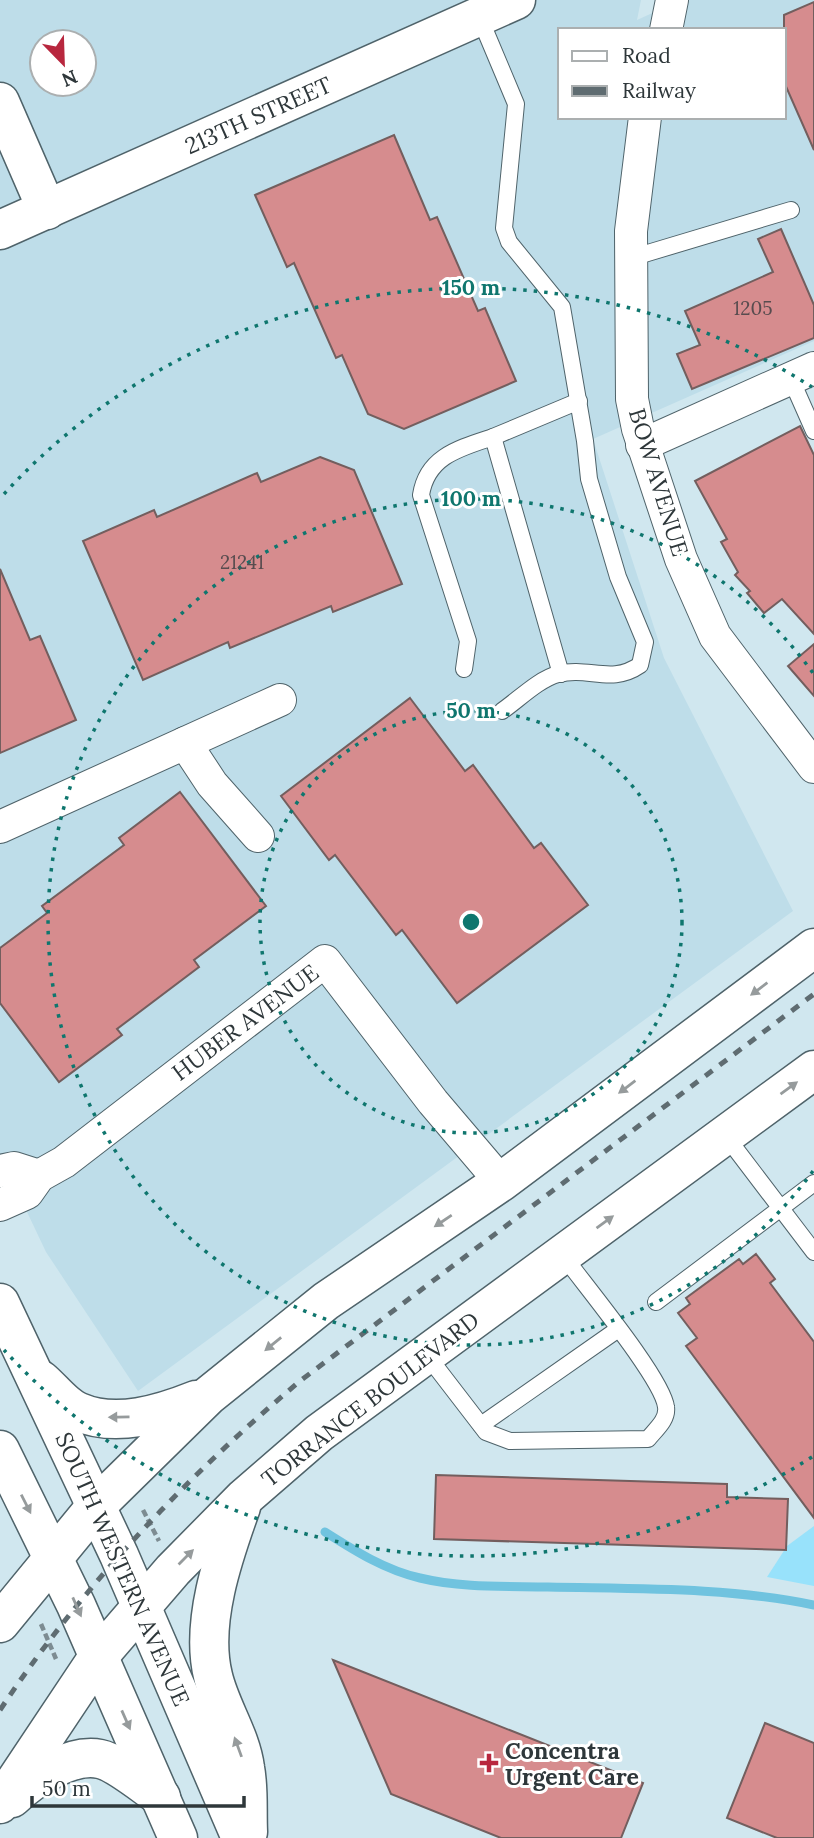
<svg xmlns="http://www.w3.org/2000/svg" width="814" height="1838" viewBox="0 0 814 1838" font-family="Lora,serif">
<rect width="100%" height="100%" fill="#d0e7ef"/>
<path fill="#bedde9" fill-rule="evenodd" d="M0,0H641L637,20L681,0H814V341L593,439L664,658L793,911L138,1391L46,1252L0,1155ZM560,30H784V117H560ZM42,42H84V84H42Z"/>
<path fill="#98e2fb" d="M814,1526V1586L767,1577L787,1546Z"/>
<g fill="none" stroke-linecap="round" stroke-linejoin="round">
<path stroke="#70c3df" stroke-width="9" d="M325,1532C355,1551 385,1570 420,1578C461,1588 507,1586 548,1587C637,1589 727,1587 814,1605"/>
</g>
<g fill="#d68c8e" stroke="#735e5e" stroke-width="2">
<path d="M814,2V150L784,82V15Z"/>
<path d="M394,135L430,220L437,217L478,311L485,308L516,381L404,429L368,414L342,355L336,358L294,263L287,267L255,195Z"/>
<path d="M781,229L814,305V338L692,389L677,354L700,345L685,311L773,272L758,239Z"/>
<path d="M800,426L814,455V634L782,599L764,613L747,593L750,591L735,575L738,572L721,542L727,539L695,481Z"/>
<path d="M320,457L354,470L402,584L333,612L331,606L230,648L228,642L143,680L83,541L154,510L157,517L257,473L261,482Z"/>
<path d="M0,569L30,640L40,636L76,720L0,753Z"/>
<path d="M814,644V696L788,666Z"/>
<path d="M410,698L465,771L473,765L534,848L541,843L588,905L457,1003L402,930L396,935L335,855L329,860L281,796Z"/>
<path d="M180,792L266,906L194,960L199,967L117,1029L122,1035L59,1082L0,1003V948L47,913L42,906L124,845L119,838Z"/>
<path d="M756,1254L775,1279L770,1283L814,1342V1518L686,1346L697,1338L678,1313L690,1304L686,1298L739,1259L743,1264Z"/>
<path d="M436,1475L727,1484V1497L788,1499L786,1550L434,1539Z"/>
<path d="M333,1660L643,1783L621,1838H501L391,1794Z"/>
<path d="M765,1723L814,1743V1838H777L727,1818Z"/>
</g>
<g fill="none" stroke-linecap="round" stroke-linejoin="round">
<g stroke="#4f636a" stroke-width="18">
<g id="service">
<path d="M479,16L516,104L504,228L509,242L562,307L585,441L589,479L618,577L645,642L640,665C611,685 589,666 558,674C539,679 518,700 502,711"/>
<path d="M631,258L791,210"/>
<path d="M791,379L814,431"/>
<path d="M493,437L579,401"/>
<path d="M464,669L468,641L421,495C427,456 460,448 493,437L561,674"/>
<path d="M725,1135L814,1252"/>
<path d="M656,1302L814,1183"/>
<path d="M426,1354L486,1432L510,1441L648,1439C655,1430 668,1420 666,1407C663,1379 583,1283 562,1254"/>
<path d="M481,1425L617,1330"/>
</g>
</g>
<g stroke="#4f636a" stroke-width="34">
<g id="minor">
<path d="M666,30L672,0"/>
<path d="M645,117L631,231L632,399L638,429L681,559L715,636L814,767"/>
<path d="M642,445L814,368"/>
<path d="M185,743L212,784L258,836"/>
<path d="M0,827L280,700"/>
<path d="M0,1171L14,1168L39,1176"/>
<path d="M0,1205L27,1193L39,1176L64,1162L325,961L433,1102L501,1182"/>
</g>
</g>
<g stroke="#4f636a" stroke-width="41">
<g id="tertiary">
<path d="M0,102L47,210"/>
<path d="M0,230L516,0"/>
</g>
</g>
<g stroke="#4f636a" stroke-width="41">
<g id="primary">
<path d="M0,1303L119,1555L241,1838"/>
<path d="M41,1380C52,1389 65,1407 79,1412C116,1428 161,1414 196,1400"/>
<path d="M0,1450L76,1605L178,1838"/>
<path d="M241,1507C223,1557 200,1623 213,1676C220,1707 241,1736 245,1768C249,1788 247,1811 248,1832"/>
<path d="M0,1623L96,1506L208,1396L326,1301L501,1182L814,948"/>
<path d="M12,1798C32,1779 70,1753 100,1759C116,1762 146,1787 161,1797"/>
<path d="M0,1804L98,1657L173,1570L244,1498L319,1433L814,1070"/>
</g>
</g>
<g stroke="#7d8c92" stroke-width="4.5" stroke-dasharray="7 3.5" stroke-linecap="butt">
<path d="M143,1510L159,1541"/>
<path d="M41,1624L56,1659"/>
</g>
<use href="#service" stroke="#fff" stroke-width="16"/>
<use href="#minor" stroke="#fff" stroke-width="32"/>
<use href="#tertiary" stroke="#fff" stroke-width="38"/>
<use href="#primary" stroke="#fff" stroke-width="38"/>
<path stroke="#5f6c71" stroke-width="5" stroke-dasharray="9 9" stroke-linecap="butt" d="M0,1710C83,1585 186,1477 300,1381L814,994"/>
</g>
<defs><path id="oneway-solid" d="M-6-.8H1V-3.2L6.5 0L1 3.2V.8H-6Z" transform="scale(1.75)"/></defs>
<g fill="#969b9c">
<use href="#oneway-solid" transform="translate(759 989) rotate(143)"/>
<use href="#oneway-solid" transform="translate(627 1087) rotate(143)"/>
<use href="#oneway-solid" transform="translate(789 1088) rotate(-36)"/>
<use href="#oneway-solid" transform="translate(443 1221) rotate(146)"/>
<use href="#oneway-solid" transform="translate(605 1222) rotate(-36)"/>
<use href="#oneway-solid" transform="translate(273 1344) rotate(141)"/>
<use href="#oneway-solid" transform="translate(119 1417) rotate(179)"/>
<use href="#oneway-solid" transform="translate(26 1504) rotate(63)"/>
<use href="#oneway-solid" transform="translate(186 1557) rotate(-45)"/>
<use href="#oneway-solid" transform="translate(77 1607) rotate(66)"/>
<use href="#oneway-solid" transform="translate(126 1720) rotate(66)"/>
<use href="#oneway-solid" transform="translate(238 1747) rotate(-110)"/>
</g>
<g fill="none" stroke="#0f766e" stroke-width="3.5" stroke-dasharray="3.5 7">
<circle cx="471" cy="922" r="211"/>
<path d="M813 1171A423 423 0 1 1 813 673"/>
<path d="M812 1457A634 634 0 0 1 4 1350M4 494A634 634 0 0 1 812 387"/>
</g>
<path fill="#b8273e" stroke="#fff" stroke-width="2.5" d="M485.5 1752.5h7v7h7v7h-7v7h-7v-7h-7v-7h7z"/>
<g text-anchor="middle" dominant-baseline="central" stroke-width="6" stroke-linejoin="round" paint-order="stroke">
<g font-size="19" fill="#584c4f">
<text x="753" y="308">1205</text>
<text x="242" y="562">21241</text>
</g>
<g font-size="23" fill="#2e373a" stroke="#fff">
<text transform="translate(258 115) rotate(-24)">213TH STREET</text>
<text transform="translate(659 482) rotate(73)">BOW AVENUE</text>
<text transform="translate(245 1022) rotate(-37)">HUBER AVENUE</text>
<text transform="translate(370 1399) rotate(-38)">TORRANCE BOULEVARD</text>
<text transform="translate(123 1569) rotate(66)">SOUTH WESTERN AVENUE</text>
</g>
<g font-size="23" font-weight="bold" fill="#2e373a" stroke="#fff" text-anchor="start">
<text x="505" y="1750">Concentra<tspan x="505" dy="26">Urgent Care</tspan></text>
</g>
</g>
<circle cx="471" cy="922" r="10" fill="#0f766e" stroke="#fff" stroke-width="3.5"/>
<g font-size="21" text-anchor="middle" font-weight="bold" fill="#0f766e" stroke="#fff" stroke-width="6" stroke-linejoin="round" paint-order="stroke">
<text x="471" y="295">150 m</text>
<text x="471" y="506">100 m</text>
<text x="471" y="718">50 m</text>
</g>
<rect x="558" y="28" width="228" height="91" fill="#ffffff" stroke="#abafb0" stroke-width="2"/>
<rect x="572" y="51" width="35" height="10" fill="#ffffff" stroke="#abafb0" stroke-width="2"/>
<text x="622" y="63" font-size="21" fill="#2e373a">Road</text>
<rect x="572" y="86" width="35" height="10" fill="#5f6c71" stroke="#abafb0" stroke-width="2"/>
<text x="622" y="98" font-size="21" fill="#2e373a">Railway</text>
<g transform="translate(63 63) rotate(157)"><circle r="33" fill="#ffffff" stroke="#abafb0" stroke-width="2"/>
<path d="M0-5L12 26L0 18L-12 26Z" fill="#b8273e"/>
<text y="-10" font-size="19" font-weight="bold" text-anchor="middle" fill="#2e373a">N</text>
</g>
<path d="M32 1796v10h212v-10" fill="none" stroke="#2e373a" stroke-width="3.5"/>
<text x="42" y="1796" font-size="21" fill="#2e373a" stroke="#ffffff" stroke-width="5" paint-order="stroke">50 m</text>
</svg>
